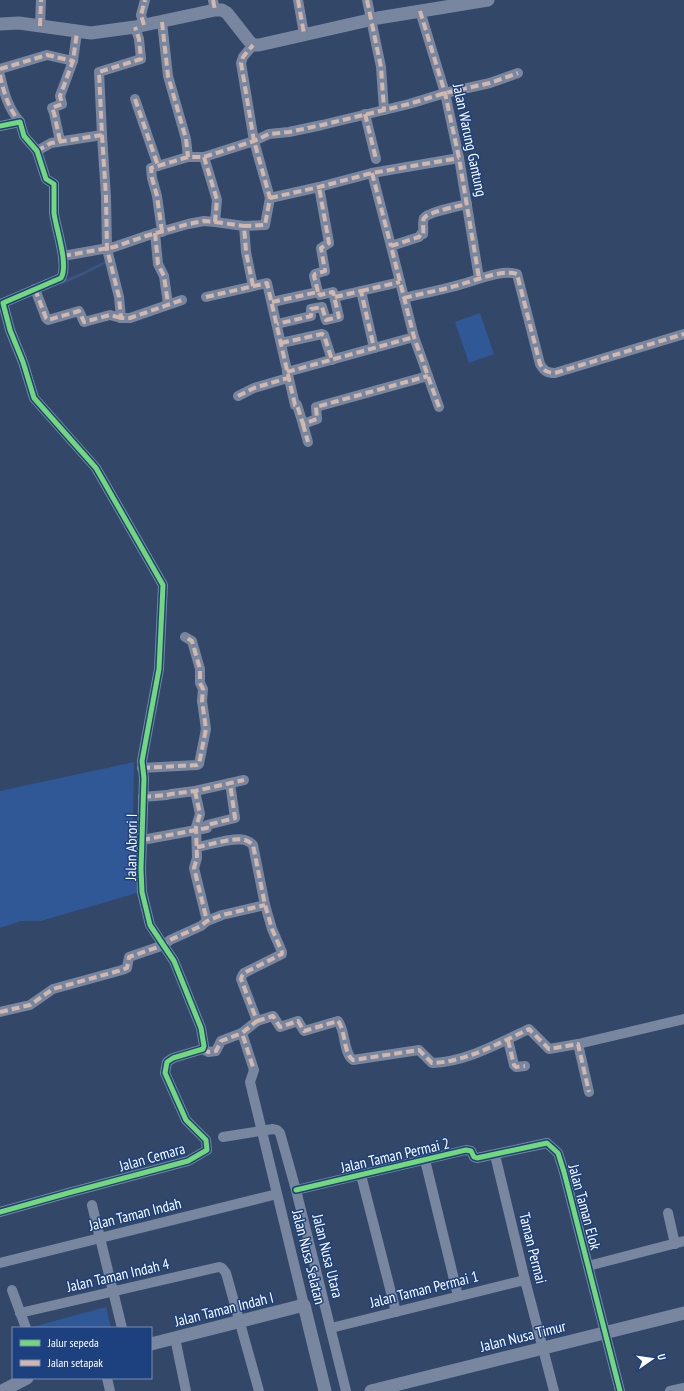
<svg xmlns="http://www.w3.org/2000/svg" width="684" height="1391" viewBox="0 0 684 1391" font-family="'PT Sans Narrow',sans-serif">
<rect width="100%" height="100%" fill="#334768"/>
<g fill="#305796">
<path d="M480,313L494,354L469,363L455,322Z"/>
<path d="M134,762L133,823L137,893L41,921H21L0,928V791Z"/>
<path d="M106,1307L111,1328H33L32,1327Z"/>
</g>
<g fill="none" stroke-linecap="round" stroke-linejoin="round">
<path stroke="#3a5581" stroke-width="3" d="M61,283L82,274L108,261"/>
<g stroke="#78879f" stroke-width="10">
<path d="M213,0L215,10"/>
<path d="M298,0L304,34"/>
<path d="M367,0L381,67L384,110"/>
<path d="M420,11L445,93L459,158L479,278"/>
<path d="M162,22L168,76L186,139L188,157"/>
<path d="M144,25L141,15L145,0"/>
<path d="M40,26L41,0"/>
<path d="M0,69L47,55L73,61"/>
<path d="M0,75C4,93 8,108 20,122"/>
<path d="M135,99L158,166"/>
<path d="M365,114L376,159"/>
<path d="M0,126L20,122L24,136L37,151L46,179L54,184C54,193 54,203 54,213C56,229 69,265 61,278L3,303L10,330L23,362L34,398L96,468L163,585L159,669L142,761L144,778L141,869L142,892L150,925L174,961L201,1028L204,1046L203,1049L173,1058L167,1062L165,1073L186,1120L206,1140L207,1150L188,1161L68,1193L0,1212"/>
<path d="M102,135L106,197L107,249L119,297L121,318H130L182,300"/>
<path d="M60,141L54,113L52,108L62,104L60,96L73,61L77,32"/>
<path d="M37,151L51,143L102,135L99,72L141,59L139,39L135,27"/>
<path d="M372,173L391,246"/>
<path d="M270,198L319,187L372,173L459,158"/>
<path d="M215,222L244,226"/>
<path d="M162,232L157,196L152,178L151,168L188,157H204L254,141L269,134L289,132L322,125L409,104L445,93L490,83L518,73"/>
<path d="M155,233L158,264L164,276L168,304"/>
<path d="M63,256L114,247L146,236L188,224L204,221L215,222L217,200L204,157"/>
<path d="M253,286L246,252L244,226L265,225L270,198L254,141L241,63L243,57L253,45"/>
<path d="M35,289L46,318L48,320L79,311L84,322L110,315L121,318"/>
<path d="M361,291L400,282"/>
<path d="M318,292L314,276L315,274L325,271L321,248L329,243L319,187"/>
<path d="M206,297L267,283L295,405H297L303,424L317,419L316,407L428,376"/>
<path d="M335,297L361,291L374,348"/>
<path d="M404,298C423,293 443,290 462,284C477,280 502,269 517,274L540,364C544,371 547,373 555,373L684,334"/>
<path d="M272,302L318,292L320,295L333,292L339,317L326,320L322,307L311,309V316L277,324"/>
<path d="M281,343L322,334L324,335L332,360"/>
<path d="M287,372L414,337"/>
<path d="M238,396L254,388L288,378"/>
<path d="M439,407L414,337L391,246L419,237L421,234H423C424,229 422,222 424,218C428,212 459,206 467,204"/>
<path d="M303,424L308,442"/>
<path d="M142,768L197,765L199,764L206,729L202,701L203,689L200,683V669L192,641L185,637"/>
<path d="M195,791L200,814L196,827L197,858L194,868L207,921"/>
<path d="M143,797L167,795L171,794L195,791L244,780"/>
<path d="M142,840L207,828V825L235,818L230,783"/>
<path d="M197,847C210,845 232,837 245,840C248,841 251,843 253,845L265,905L272,929L282,952V954L244,973L242,976L241,979L257,1021L242,1033L254,1070L250,1082L304,1305"/>
<path d="M0,1012L30,1005L53,989L122,970L127,968L129,957L164,945L170,940L201,926L207,921L222,915L265,905"/>
<path d="M257,1021L273,1016L280,1027L298,1021L304,1031L338,1021C346,1031 343,1053 353,1060L419,1050L432,1063C466,1062 499,1043 529,1029L549,1049L578,1044L684,1019"/>
<path d="M508,1040L514,1065L516,1067L525,1066"/>
<path d="M578,1044L589,1092"/>
<path d="M203,1049L208,1052L216,1051L221,1041L242,1033"/>
<path d="M223,1137L273,1129L277,1130L280,1133L296,1190L346,1391"/>
<path d="M495,1155L525,1280L554,1391"/>
<path d="M425,1160L458,1296"/>
<path d="M361,1175L396,1312"/>
<path d="M296,1190L466,1150L471,1151L474,1157L477,1158L547,1143L558,1153L564,1172L620,1391"/>
<path d="M92,1205L122,1328"/>
<path d="M668,1213L675,1244"/>
<path d="M0,1263L277,1194"/>
<path d="M588,1266L684,1241"/>
<path d="M12,1290L26,1328"/>
<path d="M20,1313L219,1267L222,1268L226,1273L259,1391"/>
<path d="M331,1328L525,1280"/>
<path d="M175,1338L186,1391"/>
<path d="M107,1378L110,1391"/>
<path d="M670,1391L684,1388"/>
</g>
<g stroke="#78879f" stroke-width="13">
<path d="M0,24L19,23L91,33L135,27L215,10H222L227,13L249,41L253,45H259L378,18L488,0"/>
<path d="M151,1344L304,1305L325,1391"/>
<path d="M2,1391L27,1378"/>
<path d="M371,1391L684,1313"/>
</g>
<g stroke="#d1b7ad" stroke-width="4" stroke-dasharray="8 4" stroke-linecap="butt">
<path d="M213,0L215,10"/>
<path d="M298,0L304,34"/>
<path d="M367,0L381,67L384,110"/>
<path d="M420,11L445,93L459,158L479,278"/>
<path d="M162,22L168,76L186,139L188,157"/>
<path d="M144,25L141,15L145,0"/>
<path d="M40,26L41,0"/>
<path d="M0,69L47,55L73,61"/>
<path d="M0,75C4,93 8,108 20,122"/>
<path d="M135,99L158,166"/>
<path d="M365,114L376,159"/>
<path d="M102,135L106,197L107,249L119,297L121,318H130L182,300"/>
<path d="M60,141L54,113L52,108L62,104L60,96L73,61L77,32"/>
<path d="M37,151L51,143L102,135L99,72L141,59L139,39L135,27"/>
<path d="M372,173L391,246"/>
<path d="M270,198L319,187L372,173L459,158"/>
<path d="M215,222L244,226"/>
<path d="M162,232L157,196L152,178L151,168L188,157H204L254,141L269,134L289,132L322,125L409,104L445,93L490,83L518,73"/>
<path d="M155,233L158,264L164,276L168,304"/>
<path d="M63,256L114,247L146,236L188,224L204,221L215,222L217,200L204,157"/>
<path d="M253,286L246,252L244,226L265,225L270,198L254,141L241,63L243,57L253,45"/>
<path d="M35,289L46,318L48,320L79,311L84,322L110,315L121,318"/>
<path d="M361,291L400,282"/>
<path d="M318,292L314,276L315,274L325,271L321,248L329,243L319,187"/>
<path d="M206,297L267,283L295,405H297L303,424L317,419L316,407L428,376"/>
<path d="M335,297L361,291L374,348"/>
<path d="M404,298C423,293 443,290 462,284C477,280 502,269 517,274L540,364C544,371 547,373 555,373L684,334"/>
<path d="M272,302L318,292L320,295L333,292L339,317L326,320L322,307L311,309V316L277,324"/>
<path d="M281,343L322,334L324,335L332,360"/>
<path d="M287,372L414,337"/>
<path d="M238,396L254,388L288,378"/>
<path d="M439,407L414,337L391,246L419,237L421,234H423C424,229 422,222 424,218C428,212 459,206 467,204"/>
<path d="M303,424L308,442"/>
<path d="M142,768L197,765L199,764L206,729L202,701L203,689L200,683V669L192,641L185,637"/>
<path d="M195,791L200,814L196,827L197,858L194,868L207,921"/>
<path d="M143,797L167,795L171,794L195,791L244,780"/>
<path d="M142,840L207,828V825L235,818L230,783"/>
<path d="M197,847C210,845 232,837 245,840C248,841 251,843 253,845L265,905L272,929L282,952V954L244,973L242,976L241,979L257,1021L242,1033L254,1070"/>
<path d="M0,1012L30,1005L53,989L122,970L127,968L129,957L164,945L170,940L201,926L207,921L222,915L265,905"/>
<path d="M257,1021L273,1016L280,1027L298,1021L304,1031L338,1021C346,1031 343,1053 353,1060L419,1050L432,1063C466,1062 499,1043 529,1029L549,1049L578,1044L589,1092"/>
<path d="M508,1040L514,1065L516,1067L525,1066"/>
<path d="M203,1049L208,1052L216,1051L221,1041L242,1033"/>
</g>
<g stroke="#1d417e" stroke-width="8">
<g id="cycleway">
<path d="M0,126L20,122L24,136L37,151L46,179L54,184C54,193 54,203 54,213C56,229 69,265 61,278L3,303L10,330L23,362L34,398L96,468L163,585L159,669L142,761L144,778L141,869L142,892L150,925L174,961L201,1028L204,1046L203,1049L173,1058L167,1062L165,1073L186,1120L206,1140L207,1150L188,1161L68,1193L0,1212"/>
<path d="M296,1190L466,1150L471,1151L474,1157L477,1158L547,1143L558,1153L564,1172L620,1391"/>
</g>
</g>
<use href="#cycleway" stroke="#71d979" stroke-width="5"/>
</g>
<g text-anchor="middle" dominant-baseline="central" stroke-width="3" stroke-linejoin="round" paint-order="stroke">
<g font-size="15" fill="#fff" stroke="#1d417e">
<text transform="translate(470 140) rotate(78)">Jalan Warung Gantung</text>
<text transform="translate(131 847) rotate(-89)">Jalan Abrori I</text>
<text transform="translate(395 1155) rotate(-13)">Jalan Taman Permai 2</text>
<text transform="translate(152 1157) rotate(-16)">Jalan Cemara</text>
<text transform="translate(585 1207) rotate(75)">Jalan Taman Elok</text>
<text transform="translate(135 1214) rotate(-14)">Jalan Taman Indah</text>
<text transform="translate(533 1248) rotate(76)">Taman Permai</text>
<text transform="translate(328 1256) rotate(76)">Jalan Nusa Utara</text>
<text transform="translate(309 1257) rotate(76)">Jalan Nusa Selatan</text>
<text transform="translate(118 1275) rotate(-13)">Jalan Taman Indah 4</text>
<text transform="translate(424 1289) rotate(-14)">Jalan Taman Permai 1</text>
<text transform="translate(224 1309) rotate(-14)">Jalan Taman Indah I</text>
<text transform="translate(523 1336) rotate(-14)">Jalan Nusa Timur</text>
</g>
</g>
<rect x="12" y="1327" width="140" height="52" fill="#1d417e" stroke="#778db2"/>
<rect x="20" y="1340" width="20" height="6" fill="#71d979" stroke="#778db2"/>
<text x="48" y="1347" font-size="12" fill="#ffffff">Jalur sepeda</text>
<rect x="20" y="1360" width="20" height="6" fill="#d1b7ad" stroke="#778db2"/>
<text x="48" y="1367" font-size="12" fill="#ffffff">Jalan setapak</text>
<g transform="translate(652 1359) rotate(77)" stroke="#1d417e" stroke-width="3" paint-order="stroke">
<path d="M0-3L7 15L0 10L-7 15Z" fill="#ffffff"/>
<text y="-6" font-size="11" font-weight="bold" text-anchor="middle" fill="#ffffff">U</text>
</g>
</svg>
